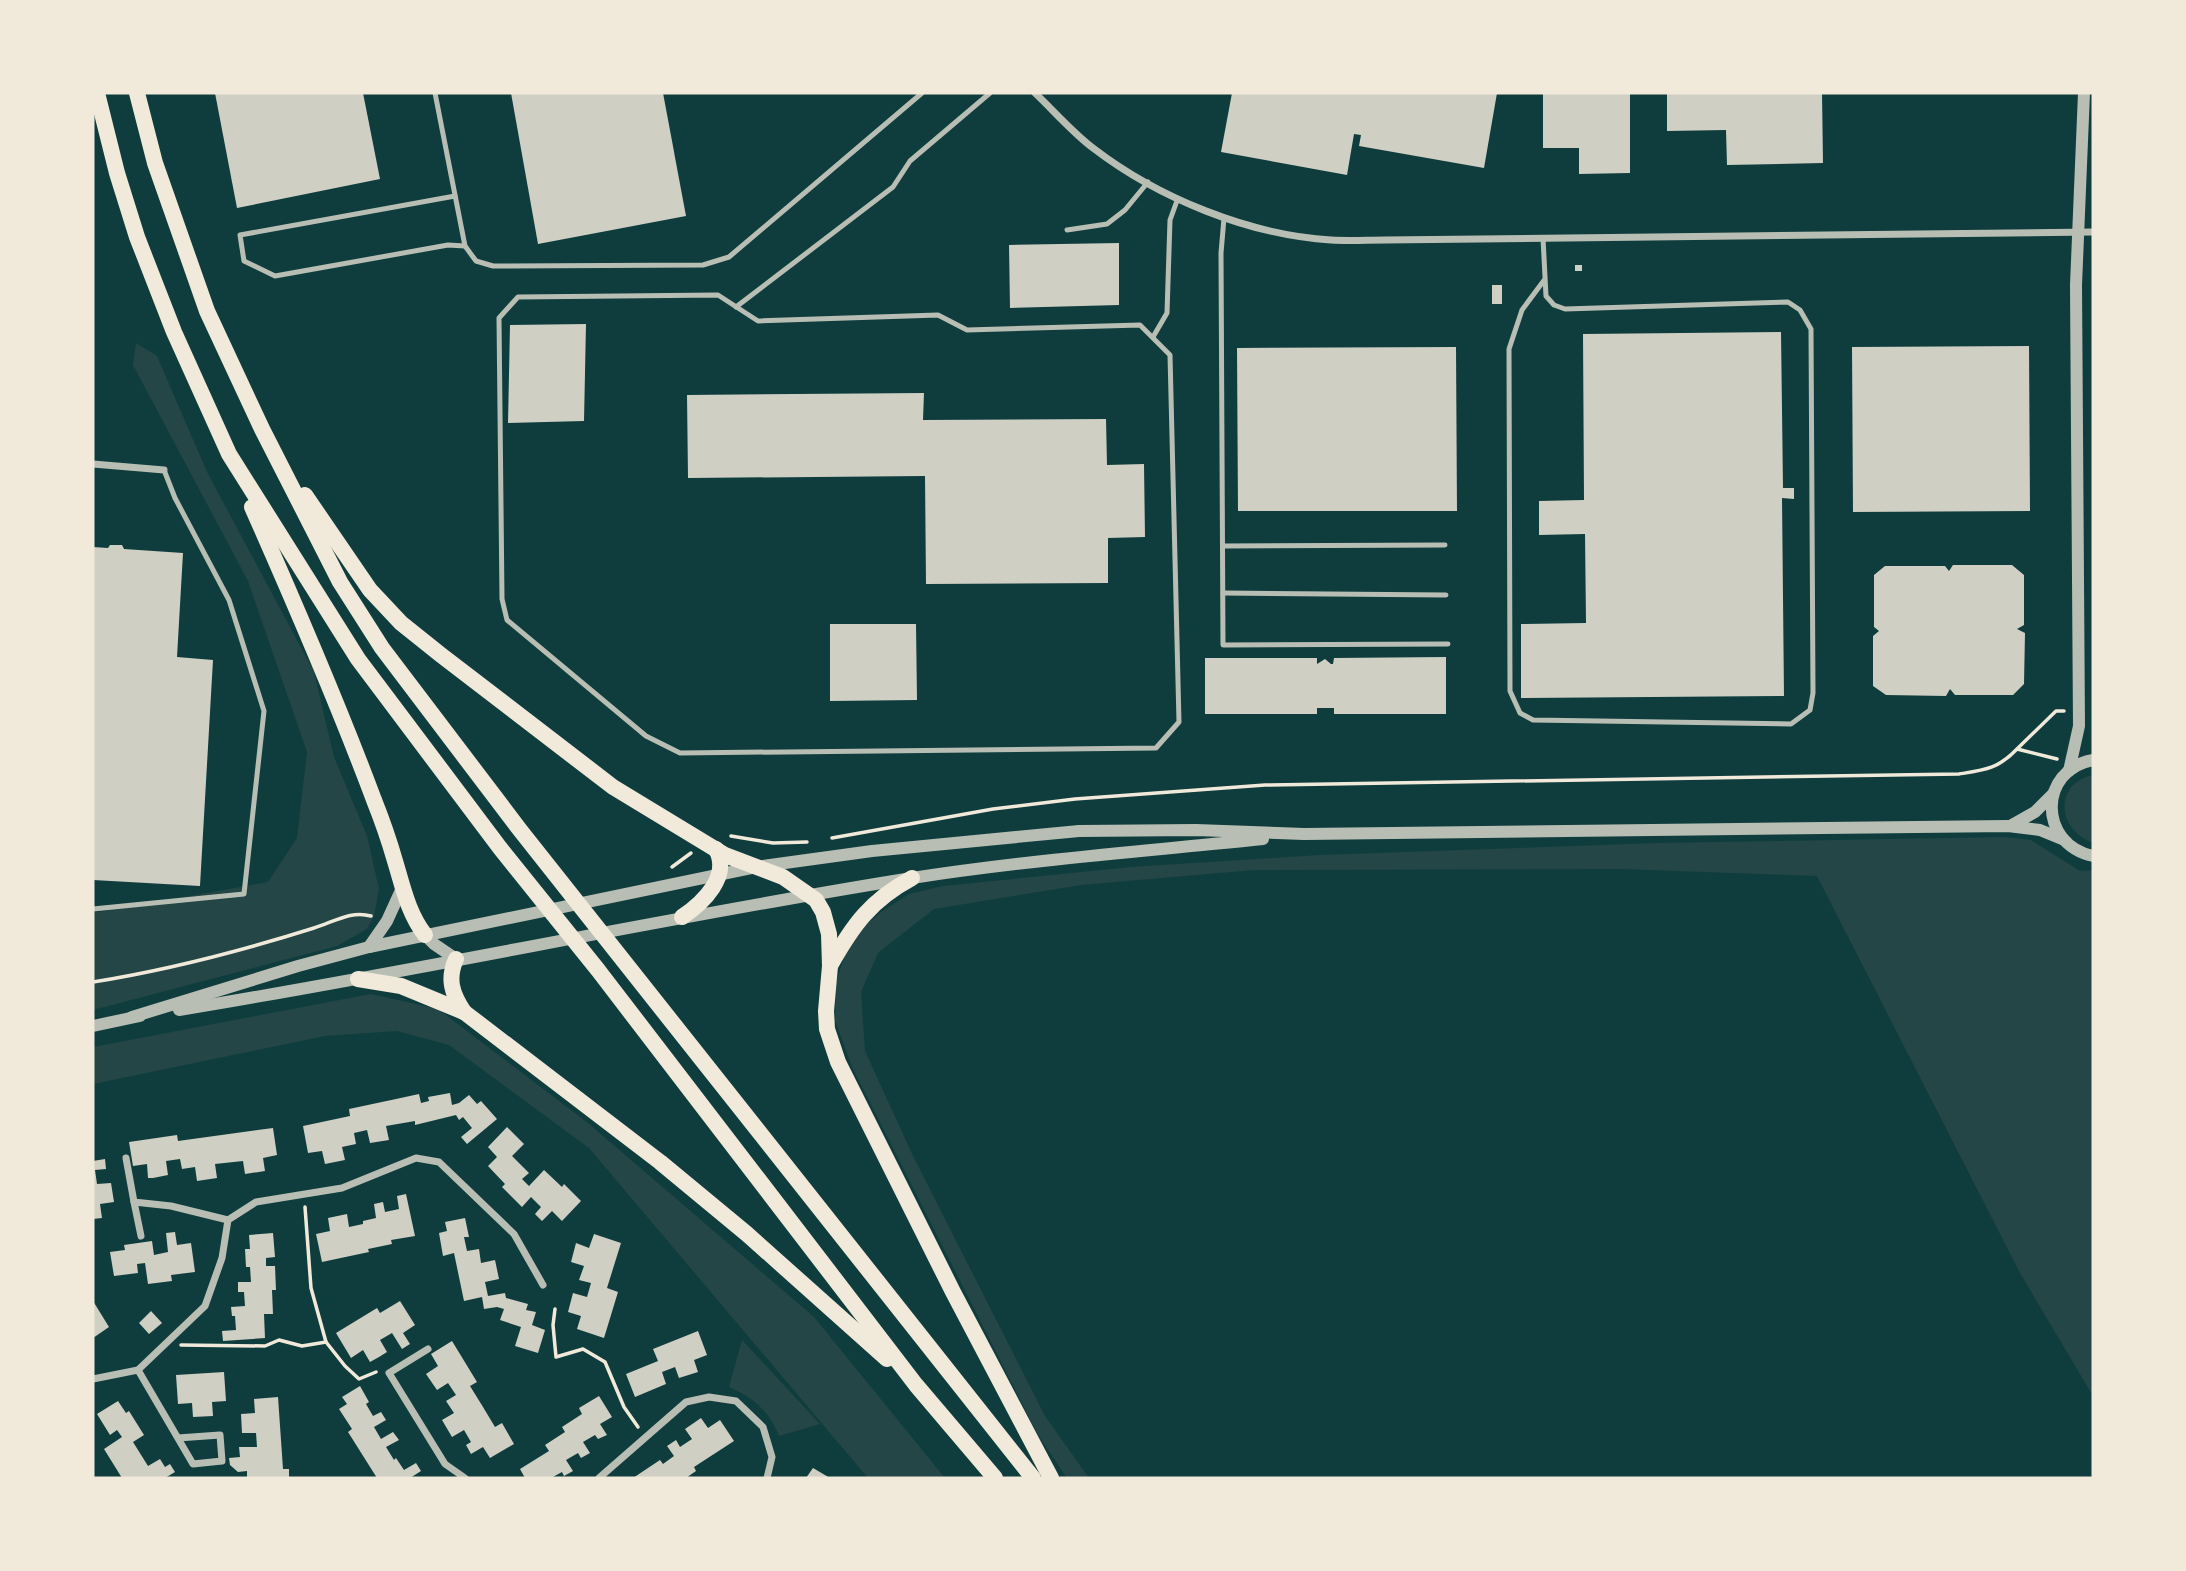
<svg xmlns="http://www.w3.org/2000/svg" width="2186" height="1571" viewBox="0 0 2186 1571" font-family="Helvetica,sans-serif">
<rect width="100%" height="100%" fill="#0f3d3e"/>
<g fill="#244646">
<path d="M136,343L157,356L207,472L314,672L334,757L367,836L379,889L374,916L367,929L337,946L93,1010V913L268,882L297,838L307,752L248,581L133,365Z"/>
<path d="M2093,775V843C2057,830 2053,784 2093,775Z"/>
<path d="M2005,837L2031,840L2080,871L2093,870V1396L2020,1273L1817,876L1623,869L1254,870L1081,885L934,909L878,953L861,992L865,1051L913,1156L1045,1416L1089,1478H1067L1038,1435L852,1067L835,1020L836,982L846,952L866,925L881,912L909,894L943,886L1131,867L1320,855L1657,843Z"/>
<path d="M371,994L438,1009L588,1123L814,1317L945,1478H868L589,1148L449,1045L397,1031L325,1036L93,1084V1047Z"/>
<path d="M742,1340L820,1424L779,1436C769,1411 754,1398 729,1387Z"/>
</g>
<g fill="#cfcfc3">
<path d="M215,93H363L380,179L237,208Z"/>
<path d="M511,93H663L686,216L538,244Z"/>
<path d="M1232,93H1497L1484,168L1359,146L1361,135L1354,134L1347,175L1221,152Z"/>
<path d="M1543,93H1630V173L1579,174V148H1543Z"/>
<path d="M1667,93H1822L1823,163L1727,165L1726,130L1667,131Z"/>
<path d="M1119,243V305L1010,308L1009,245Z"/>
<rect x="1575" y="265" width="7" height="6"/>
<rect x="1492" y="285" width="10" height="19"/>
<path d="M586,324L584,421L508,423L510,325Z"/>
<path d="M1781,332L1783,488H1794V499L1782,498L1784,696L1521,698V624L1586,623L1585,534L1539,535V501L1584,500L1583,334Z"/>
<path d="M2029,346L2030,511L1853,512L1852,347Z"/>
<path d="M1456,347L1457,511H1238L1237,348Z"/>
<path d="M924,393L923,420L1106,419L1107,465L1144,464L1145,537L1108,538V583L926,584L925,476L688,478L687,395Z"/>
<path d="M110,545H122L124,549L183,553L177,657L213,660L200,886L93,880V547L108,548Z"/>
<path d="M1953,565H2012L2024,575V625L2017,629L2025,633L2024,684L2013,695H1955L1950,689L1946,696L1886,695L1873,686V636L1879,631L1874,627V575L1885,566H1945L1949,571Z"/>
<path d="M830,624H916L917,700L830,701Z"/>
<path d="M1446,657V714H1334V708H1317V714H1205V658H1317V664L1325,659L1331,664H1333L1334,658Z"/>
<path d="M450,1093L452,1105L459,1103L469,1095L477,1104L481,1101L497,1119L467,1144L461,1137L472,1128L463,1117L459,1120L456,1115L415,1125V1121L386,1126L389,1140L370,1143L367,1130L354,1133L356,1144L342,1147L345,1160L325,1164L322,1151L308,1153L303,1126L350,1116L349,1109L396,1099L419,1094L421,1103L429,1101L428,1097Z"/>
<path d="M507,1127L524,1144L512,1156L529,1173L522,1179L529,1186L544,1170L562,1187L564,1184L581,1201L562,1221L552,1211L542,1221L535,1214L541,1207L531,1197L522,1207L502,1187L505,1184L488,1166L497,1157L488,1147Z"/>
<path d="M273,1128L277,1155L263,1158L265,1171L245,1174L243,1161L215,1164L217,1178L197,1181L195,1167L182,1169L180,1159L166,1161L168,1175L153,1178H148L147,1164L133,1166L129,1142L177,1135L178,1141Z"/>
<path d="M105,1159L106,1169L95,1170L97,1184L111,1183L114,1202L100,1204L102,1218L93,1219V1161Z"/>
<path d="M406,1194L415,1236L391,1240L392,1244L368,1249L369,1252L322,1262L316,1234L330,1231L328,1218L347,1214L349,1227L363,1224V1221L376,1218L374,1204L383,1202L385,1212L399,1209L397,1196Z"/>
<path d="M465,1218L469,1237H464L467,1251L479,1249L481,1263L495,1260L499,1279L485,1282L488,1296L505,1293L506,1298L528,1304L526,1310L536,1312L532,1325L545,1330L538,1353L515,1346L521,1327L500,1320L504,1309L497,1307L484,1309L482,1297L464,1301L454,1253L443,1256L439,1233L447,1231L445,1222Z"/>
<path d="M175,1232L177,1245L191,1243L195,1272L171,1275L172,1281L148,1284L145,1263L137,1264L138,1273L114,1276L110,1252L125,1250L124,1245L152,1241L154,1255L168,1252L166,1233Z"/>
<path d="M273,1233L275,1257L266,1258V1266H275L276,1290H272L273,1314H264L265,1338L223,1341L222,1331L236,1330L235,1316H232L231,1307L245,1306L244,1292H238V1282H251L250,1267H246L245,1249H250L249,1235Z"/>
<path d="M594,1234L621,1243L607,1288L618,1292L604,1338L577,1329L581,1316L568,1312L573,1293L587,1297L591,1283L579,1280L584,1266L571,1262L576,1243L589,1248Z"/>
<path d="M93,1301L109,1327L93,1338Z"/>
<path d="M400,1301L415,1325L403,1333L410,1344L402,1349L392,1333L380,1340L387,1352L379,1357L370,1362L363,1350L351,1358L336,1333L377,1308L380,1313Z"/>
<path d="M151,1311L162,1323L149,1334L139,1323Z"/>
<path d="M698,1331L707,1355L694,1360L698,1372L679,1378L675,1367L662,1372L666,1384L635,1397L626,1374L658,1361L653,1349Z"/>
<path d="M452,1341L477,1382L470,1386L483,1407L495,1427L502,1423L514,1444L490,1458L483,1447L471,1454L466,1445L471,1442L464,1430L452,1437L442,1420L454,1413L446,1401L456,1395L448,1383L437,1390L426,1374L438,1366L431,1354Z"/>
<path d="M224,1372L226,1401L212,1402L213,1416L193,1417L192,1403L178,1404L176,1375Z"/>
<path d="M360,1386L369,1402L366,1404L373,1416L381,1412L386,1420L374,1427L381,1439L393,1432L399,1440L386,1447L394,1460L396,1458L404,1470L416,1463L421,1471L410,1478H377L348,1432L352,1429L339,1409L347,1404L342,1397Z"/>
<path d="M599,1396L612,1417L600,1424L607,1435L598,1439L595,1435L583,1442L590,1453L581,1458L578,1453L566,1460L573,1471L564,1476L562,1472L551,1478H525L520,1469L549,1451L545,1445L565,1432L562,1427L582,1414L579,1408Z"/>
<path d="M278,1397L283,1469H289V1478H247V1471L238,1472L230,1465L229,1458L240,1457L239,1447H257L256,1433H242L241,1414L255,1413L254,1399Z"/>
<path d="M118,1401L126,1413L129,1411L144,1435L133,1442L148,1466L160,1459L165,1467L170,1464L175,1472L165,1478H122L104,1449L122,1437L117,1430L110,1435L97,1414Z"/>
<path d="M701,1418L708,1428L720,1420L734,1441L694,1467L696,1471L686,1478H633L660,1460L663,1464L674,1456L667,1446L676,1440L680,1447L692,1439L685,1429Z"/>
<path d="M813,1468L830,1478H806Z"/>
</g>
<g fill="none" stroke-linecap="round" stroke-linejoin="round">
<g stroke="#f1e9da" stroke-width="3.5">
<path d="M2018,748L2056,711H2064"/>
<path d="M731,836L773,843L807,842"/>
<path d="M832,838L993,809L1075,799L1265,785L1959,774C1985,770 1998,769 2017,749L2057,759"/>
<path d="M672,867L691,853"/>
<path d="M93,982C168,970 241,951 314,928C334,922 351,910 371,916"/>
<path d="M305,1207L311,1288L326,1342L345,1366L359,1379L376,1372"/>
<path d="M555,1309L553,1325L556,1357L583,1349L605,1362L624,1407L638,1427"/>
<path d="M181,1345L265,1346L279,1340L302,1346L326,1342"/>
</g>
<g stroke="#b8beb3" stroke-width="5">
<path d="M435,93L465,246L476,261L493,266L703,265L729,257L922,93"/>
<path d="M455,196L240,235L244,261L275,276L448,245L465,246"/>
<path d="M1224,218L1221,253L1223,645L1448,644"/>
<path d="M1067,230L1107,224L1125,210L1148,182"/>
<path d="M1543,238L1546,296L1554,305L1565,309L1788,302L1800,310L1811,329L1813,693L1810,710L1791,724L1533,720L1520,713L1510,691L1509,349L1522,310L1545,279"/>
<path d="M718,295L758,321L938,315L967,330L1140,325L1170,355L1179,722L1156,748L680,753L646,736L507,620L502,599L499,318L518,297Z"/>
<path d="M736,307L893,187L910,161L990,93"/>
<path d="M1153,337L1167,313L1170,220L1178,198"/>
<path d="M1223,546L1445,545"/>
<path d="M1223,593L1446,595"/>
<path d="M93,909L244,894L264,711L229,600L175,498L164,470"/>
</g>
<g stroke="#b8beb3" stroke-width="7">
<path d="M1035,93C1054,111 1072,132 1093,148C1158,198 1249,235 1331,240C1349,241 1367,240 1385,240L2093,232"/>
<path d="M93,464L164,470"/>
<path d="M126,1158L134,1202L171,1206L228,1220"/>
<path d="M134,1202L141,1236"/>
<path d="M428,1349L389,1373L445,1464L465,1478"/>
<path d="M138,1370L193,1464L222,1461L220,1435L178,1438"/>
<path d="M93,1379L138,1370L205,1306L222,1258L228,1220L256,1202L342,1188L416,1158L439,1162L514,1234L543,1285"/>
<path d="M599,1478L686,1402L709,1397L736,1401L763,1427L772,1457L767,1478"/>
</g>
<g stroke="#b8beb3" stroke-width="12">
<path d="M2093,760C2038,770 2038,844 2093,856"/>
<path d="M2069,771L2079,726L2076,285L2084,93"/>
<path d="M2012,825L2035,812L2053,794"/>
<path d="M425,935L434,944L456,959"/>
<path d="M369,947L387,921L402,888"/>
<path d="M179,1010C424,970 667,917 912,878C1028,860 1146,851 1263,839"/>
<path d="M132,1017L298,966L369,947L756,867L872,851L1079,831L1196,830L1304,834L2008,826L2040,830L2062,839"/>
<path d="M93,1026L140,1016"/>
</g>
<g stroke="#f1e9da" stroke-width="16">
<path d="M97,93L117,173L137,237L174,332L229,454L358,659L500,848L598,970L916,1385L995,1478"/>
<path d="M137,93L155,163L207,311L262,429L340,582L382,648L520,830L1033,1478"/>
<path d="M305,495L370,590L401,623L441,655L613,787L725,855L783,877L816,900L823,912L829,934L830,966L826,1011L827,1029L838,1062L953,1292L1051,1478"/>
<path d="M252,507C295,604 337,701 374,800C382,820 389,840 395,861C403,887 408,913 425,935"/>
<path d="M682,917C703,903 731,876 716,849"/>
<path d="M456,959C447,979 452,994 464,1012"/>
<path d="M831,964C853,925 871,900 912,878"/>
<path d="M358,979L401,986L464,1012L660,1162L747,1234L887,1359"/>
</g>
</g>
<rect width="2186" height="1571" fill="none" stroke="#f1e9da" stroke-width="189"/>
</svg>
